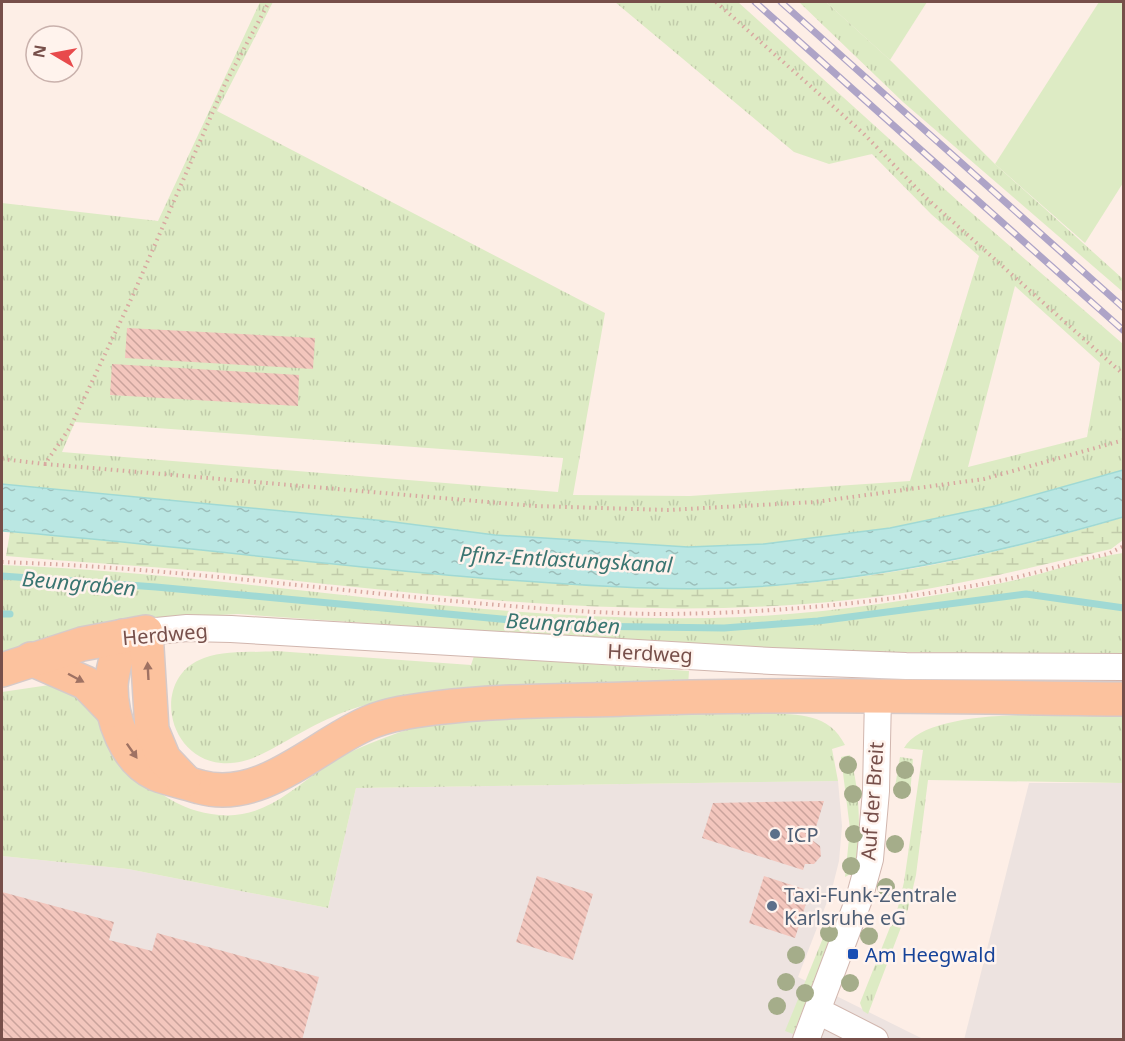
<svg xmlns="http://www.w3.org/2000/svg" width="1125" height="1041" viewBox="0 0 1125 1041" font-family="'Noto Sans',sans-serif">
<defs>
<pattern id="grass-tufts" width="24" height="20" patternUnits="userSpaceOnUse" patternTransform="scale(1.5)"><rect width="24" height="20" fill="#ddebc4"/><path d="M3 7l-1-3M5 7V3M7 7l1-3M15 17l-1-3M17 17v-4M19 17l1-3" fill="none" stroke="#c1cbaa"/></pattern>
<pattern id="wetland-marsh" width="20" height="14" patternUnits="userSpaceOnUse" patternTransform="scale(1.5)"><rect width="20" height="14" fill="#ddebc4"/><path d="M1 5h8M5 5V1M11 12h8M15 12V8" fill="none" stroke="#c1cbaa"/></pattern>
<pattern id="water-ripples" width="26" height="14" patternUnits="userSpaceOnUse" patternTransform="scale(1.5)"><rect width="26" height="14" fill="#bae7e3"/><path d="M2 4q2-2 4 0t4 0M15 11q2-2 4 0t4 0" fill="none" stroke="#9cbeba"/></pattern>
<pattern id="building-back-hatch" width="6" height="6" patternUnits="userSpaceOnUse" patternTransform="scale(1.5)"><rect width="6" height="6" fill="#f3c6bd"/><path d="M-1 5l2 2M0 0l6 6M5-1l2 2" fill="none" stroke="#caa39c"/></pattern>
</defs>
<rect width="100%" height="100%" fill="#fdeee6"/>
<g fill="#ede3e0">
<path d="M838,781L842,826L839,861L832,889L798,977L923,1039H2V856L128,869L328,908L356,788Z"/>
<path d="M1029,783H1123V1039L964,1040Z"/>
</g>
<g fill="url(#grass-tufts)" fill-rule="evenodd">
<path d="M260,2H273L217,111L605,313L573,495L690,496L910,481L979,256L931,214L872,154L829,164L794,152L615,2H738L959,202L1123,344V470L995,506L890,528L764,544L688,547L495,535L386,521L2,484V203L158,221ZM1015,286L1100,363L1087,437L968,467ZM75,422L563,458V459L558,492L62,452Z"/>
<path d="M799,2H826L890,60L995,164L1123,279V292L903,102Z"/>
<path d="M1123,553V655L820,651L577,638L238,614L120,620L54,636L2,654V565C249,574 495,627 743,617C830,613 917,600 1002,583C1043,575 1083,559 1123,553Z"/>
<path d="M276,651L471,665L474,656L689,671L688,686C619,690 549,693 480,697C447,699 412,697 380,702C348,707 316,724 288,740C266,752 247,765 221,763C166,758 151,677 204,658C226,650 253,653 276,651Z"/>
<path d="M56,684L80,690C119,744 145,808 219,815C263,819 290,791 323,768C342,755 363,746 384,738C452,711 532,713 604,713C658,713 713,713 767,713C799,715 829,713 845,745L832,749L838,781L356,788L328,908L128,869L2,856V692Z"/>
<path d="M1123,716V783L928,780L916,875L908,909L868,1014L863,1011L860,1003L898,907L904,882L923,750L904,748C929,704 1076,716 1123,716Z"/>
<path d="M850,755C860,792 862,835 854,872L845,877L850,829L841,757Z"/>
<path d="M900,757L913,759L910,795L894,793Z"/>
<path d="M834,911L839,921L793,1034L785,1031Z"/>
</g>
<path fill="url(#wetland-marsh)" d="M1124,517L1123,540L1111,549C1024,569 938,591 848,600C636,623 424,594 213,572C144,566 75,562 6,556L10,532C170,544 328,566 488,578C587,586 687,592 786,585C901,576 1014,550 1124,517Z"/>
<g fill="#ddebc4">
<path d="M826,2H927L890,60Z"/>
<path d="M1099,2H1123V183L1085,243L995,164Z"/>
</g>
<path fill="url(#water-ripples)" stroke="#a0d9d4" stroke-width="1.5" d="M1123,470V517C1014,549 903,574 789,584C691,594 592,586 494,579C330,566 166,544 2,531V484L386,521L495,535L688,547L764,544L890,528L995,506Z"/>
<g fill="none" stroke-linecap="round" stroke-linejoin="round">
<g stroke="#a0d9d4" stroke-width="7">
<path d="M2,576L156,587L576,626L724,628L818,621L1026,594L1124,608"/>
<path d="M2,614H10"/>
</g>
</g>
<g fill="url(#building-back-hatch)">
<path d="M127,328L315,338L313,369L125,358Z"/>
<path d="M112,364L299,375L298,406L110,395Z"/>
<path d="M824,801L812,840L820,846L821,856L814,864H805L803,870L702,838L713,803Z"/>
<path d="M537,876L593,894L573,960L516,942Z"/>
<path d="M764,876L810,891L795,938L749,923Z"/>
<path d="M2,892L114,922L109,940L152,951L157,933L319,977L302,1040H2Z"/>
</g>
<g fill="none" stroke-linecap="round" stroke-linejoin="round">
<g stroke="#d1b6ae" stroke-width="28">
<g id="minor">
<path d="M146,632L187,628L231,629L772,661L906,666L1124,667"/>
<path d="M818,1011L875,1040"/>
<path d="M806,1040L859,899L870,859L876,791L878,696"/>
</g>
</g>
<g stroke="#d6cac9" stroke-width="36">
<g id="major">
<path d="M123,636C118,652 112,669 111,686C111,718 125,760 156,774C169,779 187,783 200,787C262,804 316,745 368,723C389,714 412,711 435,708C497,700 561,701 624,699C790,693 957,697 1124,699"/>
<path d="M31,659L86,683L112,710"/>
<path d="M2,670L82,644L146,632L152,730L164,759L184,780"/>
</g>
</g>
<g stroke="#d8a8a0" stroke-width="4" stroke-dasharray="1.5 4.5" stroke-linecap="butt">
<path d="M716,2L863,133L924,196L1124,375"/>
<path d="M2,459L45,464L71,426L133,295L225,84L269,2"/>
<path d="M45,464L535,506L668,510L815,502L984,479L1124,440"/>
<path d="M2,562C164,567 325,590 487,604C546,609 606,614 665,614C772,613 883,603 988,583C1028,576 1068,563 1108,554L1124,546"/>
</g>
<use href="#minor" stroke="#fff" stroke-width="26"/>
<use href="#major" stroke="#fcc29e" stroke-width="33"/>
<g stroke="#aea4c7" stroke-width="7">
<g id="rail">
<path d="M755,2L1124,331"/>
<path d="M781,2L1124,308"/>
</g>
</g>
<use href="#rail" stroke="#fff3ed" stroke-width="4.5" stroke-dasharray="14" stroke-linecap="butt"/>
</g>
<g fill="#a5ad8a">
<circle cx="848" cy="765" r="9"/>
<circle cx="905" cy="770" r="9"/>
<circle cx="902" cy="790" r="9"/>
<circle cx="853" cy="794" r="9"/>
<circle cx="854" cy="834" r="9"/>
<circle cx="895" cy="844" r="9"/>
<circle cx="851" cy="866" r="9"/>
<circle cx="886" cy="887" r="9"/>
<circle cx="829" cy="933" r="9"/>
<circle cx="869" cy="936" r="9"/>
<circle cx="796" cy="955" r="9"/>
<circle cx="786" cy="982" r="9"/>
<circle cx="850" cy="983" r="9"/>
<circle cx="805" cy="993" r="9"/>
<circle cx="777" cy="1006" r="9"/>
</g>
<defs><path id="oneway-solid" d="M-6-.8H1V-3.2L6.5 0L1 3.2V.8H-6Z" transform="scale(1.5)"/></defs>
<g fill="#9f7263">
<use href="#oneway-solid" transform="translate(148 671) rotate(-93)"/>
<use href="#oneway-solid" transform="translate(76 678) rotate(28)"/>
<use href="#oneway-solid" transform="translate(132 751) rotate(55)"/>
</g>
<g fill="#5c6f8a" stroke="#fff3ed" stroke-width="2">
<circle cx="775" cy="834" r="6"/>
<circle cx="772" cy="906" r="6"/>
</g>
<rect fill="#1a4fb4" stroke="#fff3ed" stroke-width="2" x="847" y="948" width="12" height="12" rx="3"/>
<g text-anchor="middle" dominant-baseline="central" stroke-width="5" stroke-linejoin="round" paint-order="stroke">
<g font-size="20" fill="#774f4a" stroke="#fff3ed">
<text transform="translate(165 634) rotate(-5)">Herdweg</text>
<text transform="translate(650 653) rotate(3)">Herdweg</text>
<text transform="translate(872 801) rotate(-86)">Auf der Breit</text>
</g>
<g font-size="20" fill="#4e5e75" stroke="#fff3ed" text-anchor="start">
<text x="787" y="834">ICP</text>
<text x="784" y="894">Taxi-Funk-Zentrale<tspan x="784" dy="23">Karlsruhe eG</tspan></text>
</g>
<g font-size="20" fill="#164399" stroke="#fff3ed" text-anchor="start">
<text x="865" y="954">Am Heegwald</text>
</g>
<g font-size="21" font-style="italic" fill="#3a7571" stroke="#fff3ed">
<text transform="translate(566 559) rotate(3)">Pfinz-Entlastungskanal</text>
<text transform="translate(79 583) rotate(5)">Beungraben</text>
<text transform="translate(563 623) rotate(3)">Beungraben</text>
</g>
</g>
<rect width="1125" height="1041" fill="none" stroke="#774f4a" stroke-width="6"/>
<g transform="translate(54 54) rotate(280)"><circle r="28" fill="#fff3ed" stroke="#c9b1ac" stroke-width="1.5"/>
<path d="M0-4.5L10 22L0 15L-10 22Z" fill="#e84a4c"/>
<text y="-9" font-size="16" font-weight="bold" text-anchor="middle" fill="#774f4a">N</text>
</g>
</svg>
